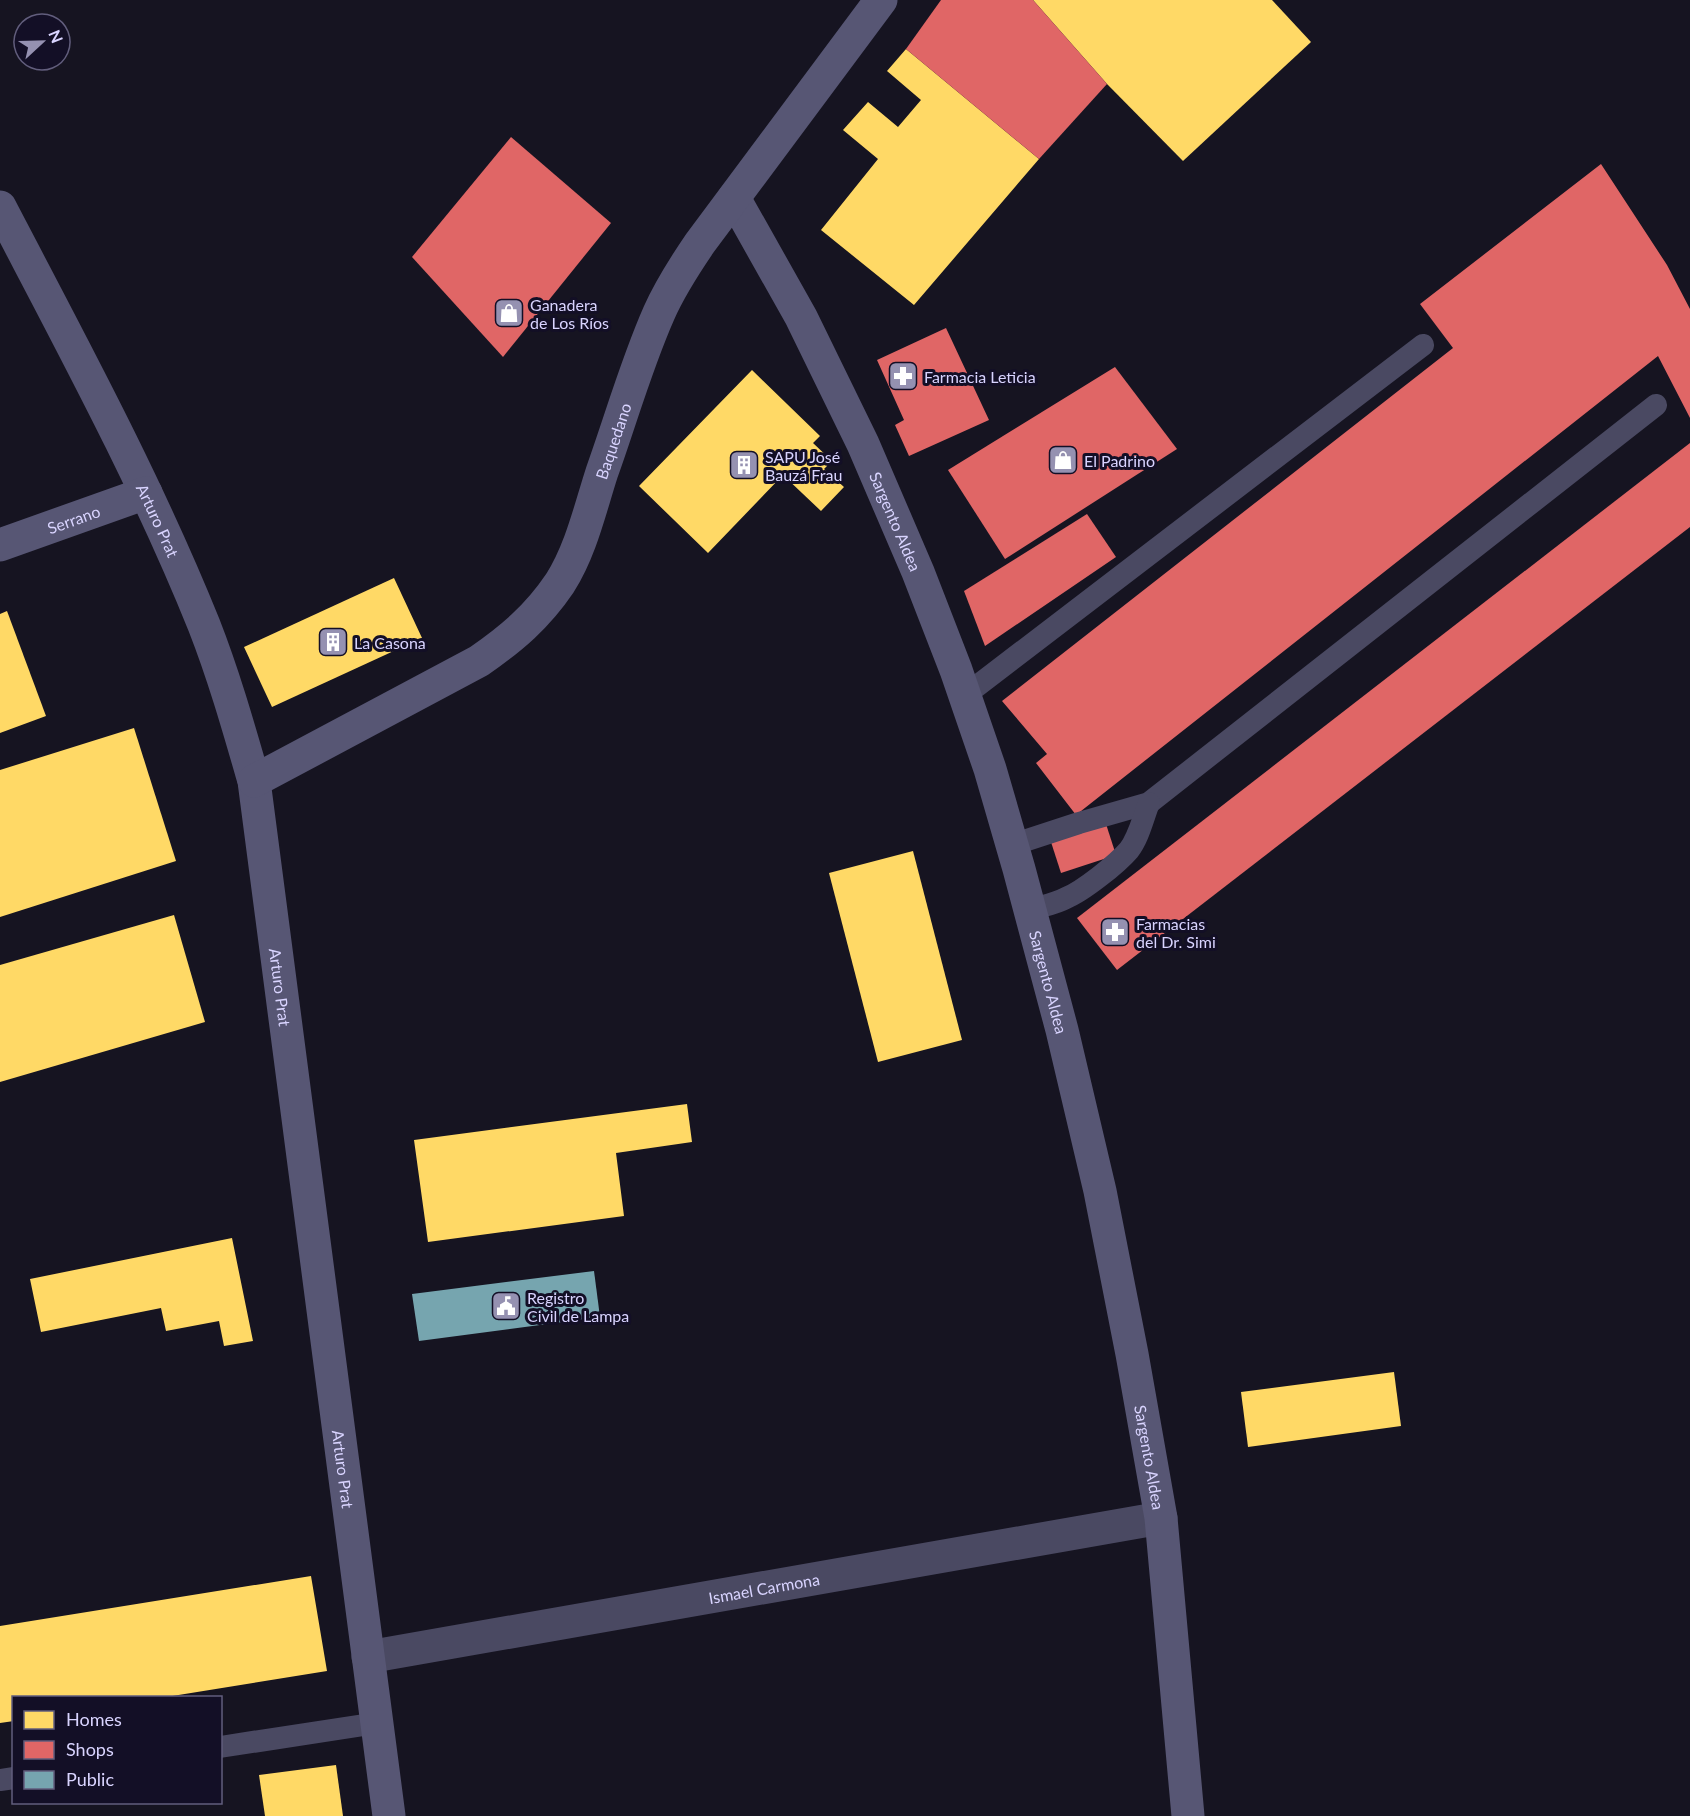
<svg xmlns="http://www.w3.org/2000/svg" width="1690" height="1816" viewBox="0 0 1690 1816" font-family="Lato,sans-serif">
<rect width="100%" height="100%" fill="#161421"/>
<g fill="#ffd966">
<path d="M1033,0H1272L1311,42L1183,161L1107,84Z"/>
<path d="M906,49L1039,159L914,305L821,230L878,159L843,130L868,102L898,127L921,100L887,71Z"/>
<path d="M752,370L820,436L813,443L832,461L824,469L844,487L821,511L783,475L708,553L639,486Z"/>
<path d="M394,578L422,638L272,707L244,647Z"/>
<path d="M7,611L46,716L0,733V614Z"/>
<path d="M134,728L176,861L0,917V770Z"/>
<path d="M913,851L962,1040L878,1062L829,873Z"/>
<path d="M174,915L205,1022L0,1082V965Z"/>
<path d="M687,1104L692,1142L616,1153L624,1216L428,1242L414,1140Z"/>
<path d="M232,1238L253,1341L224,1346L219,1321L166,1331L161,1308L41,1332L30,1279Z"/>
<path d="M1394,1372L1401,1426L1248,1447L1241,1392Z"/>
<path d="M311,1576L327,1671L160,1698H14V1721L0,1723V1626Z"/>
<path d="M336,1765L343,1816H265L259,1775Z"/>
</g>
<g fill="#e06666">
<path d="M941,0H1033L1107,84L1039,159L906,49Z"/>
<path d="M511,137L611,223L503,357L412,257Z"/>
<path d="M1601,164L1667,265L1690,309V418L1658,356L1076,815L1036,763L1047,754L1002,701L1453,348L1420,304Z"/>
<path d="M946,328L989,420L909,456L895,425L904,420L877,360Z"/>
<path d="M1115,367L1177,449L1005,559L948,470Z"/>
<path d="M1690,443V527L1117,970L1077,918Z"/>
<path d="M1087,514L1116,557L985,646L964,591Z"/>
<path d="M1106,824L1116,855L1061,873L1051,842Z"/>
</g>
<path fill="#76a5af" d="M594,1271L600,1317L419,1341L412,1294Z"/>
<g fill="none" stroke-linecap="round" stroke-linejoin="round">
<g stroke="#4a4962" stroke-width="22">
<path d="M964,696L1423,345"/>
<path d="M1012,845L1079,823L1149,803L1656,405"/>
<path d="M1030,910C1042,906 1055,904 1066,898C1083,891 1117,864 1129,850C1139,837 1143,818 1149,803"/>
<path d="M220,1747L377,1723"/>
<path d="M0,1780L14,1778"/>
</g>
<path stroke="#4a4962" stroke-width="33" id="s1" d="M368,1657L1161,1518"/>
<g stroke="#575674" stroke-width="33">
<path id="s2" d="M734,198L801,317L863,444L918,572L956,670L990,769L1019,869L1062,1030L1100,1191L1132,1354L1161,1518L1188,1816"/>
<path id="s3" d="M0,207C72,345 146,481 204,625C224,676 239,729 254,781L389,1816"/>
<path id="s4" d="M0,545L146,493"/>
<path id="s5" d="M254,781L479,661C512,638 537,617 560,583C581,550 590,509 602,472C621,419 636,365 659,313C670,288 685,265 700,243L881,0"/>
</g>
</g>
<defs>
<g id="shop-square" transform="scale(1.5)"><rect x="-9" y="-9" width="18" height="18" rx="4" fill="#9591b1" stroke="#130f26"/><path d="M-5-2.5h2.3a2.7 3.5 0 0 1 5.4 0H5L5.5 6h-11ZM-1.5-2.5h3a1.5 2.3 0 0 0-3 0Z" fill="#fff"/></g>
<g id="pharmacy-square" transform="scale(1.5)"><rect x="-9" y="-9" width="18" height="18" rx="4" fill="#9591b1" stroke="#130f26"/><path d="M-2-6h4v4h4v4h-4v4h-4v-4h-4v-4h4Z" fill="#fff"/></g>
<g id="building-square" transform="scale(1.5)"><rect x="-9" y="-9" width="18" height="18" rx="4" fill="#9591b1" stroke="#130f26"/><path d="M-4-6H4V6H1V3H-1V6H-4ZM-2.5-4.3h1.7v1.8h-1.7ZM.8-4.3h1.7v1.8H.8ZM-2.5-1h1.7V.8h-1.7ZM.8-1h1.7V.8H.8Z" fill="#fff"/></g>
<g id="civic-square" transform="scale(1.5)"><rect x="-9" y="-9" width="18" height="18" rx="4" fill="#9591b1" stroke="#130f26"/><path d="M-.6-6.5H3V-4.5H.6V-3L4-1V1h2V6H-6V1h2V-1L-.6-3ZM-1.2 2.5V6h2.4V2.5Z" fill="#fff"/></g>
</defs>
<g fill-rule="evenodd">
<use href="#shop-square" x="509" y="313"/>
<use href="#pharmacy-square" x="903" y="376"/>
<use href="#shop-square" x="1063" y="460"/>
<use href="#building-square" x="744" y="465"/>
<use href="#building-square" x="333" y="642"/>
<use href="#pharmacy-square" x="1115" y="932"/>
<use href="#civic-square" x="506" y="1306"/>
</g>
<g text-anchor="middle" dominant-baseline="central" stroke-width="6" stroke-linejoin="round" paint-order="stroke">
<g font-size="16" fill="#d9d4ff" stroke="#130f26" text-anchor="start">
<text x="530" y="304">Ganadera<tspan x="530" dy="18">de Los Ríos</tspan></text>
<text x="924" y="376">Farmacia Leticia</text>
<text x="765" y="456">SAPU José<tspan x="765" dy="18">Bauzá Frau</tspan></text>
<text x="1084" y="460">El Padrino</text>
<text x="354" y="642">La Casona</text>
<text x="1136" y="923">Farmacias<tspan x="1136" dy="18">del Dr. Simi</tspan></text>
<text x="527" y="1297">Registro<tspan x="527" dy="18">Civil de Lampa</tspan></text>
</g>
<g font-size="16" fill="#d9d4ff" stroke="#130f26">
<text stroke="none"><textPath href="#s5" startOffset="520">Baquedano</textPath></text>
<text stroke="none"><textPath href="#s4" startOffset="78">Serrano</textPath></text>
<text stroke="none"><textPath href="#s3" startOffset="351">Arturo Prat</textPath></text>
<text stroke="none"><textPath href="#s2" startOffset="362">Sargento Aldea</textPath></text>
<text stroke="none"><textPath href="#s2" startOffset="848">Sargento Aldea</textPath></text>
<text stroke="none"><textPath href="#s3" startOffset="837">Arturo Prat</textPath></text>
<text stroke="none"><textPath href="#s2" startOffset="1334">Sargento Aldea</textPath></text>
<text stroke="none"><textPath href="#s3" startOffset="1323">Arturo Prat</textPath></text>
<text stroke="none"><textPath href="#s1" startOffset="402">Ismael Carmona</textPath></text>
</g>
</g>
<rect x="12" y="1696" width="210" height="108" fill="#130f26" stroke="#625e7d" stroke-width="1.5"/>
<rect x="24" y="1711" width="30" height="18" fill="#ffd966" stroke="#625e7d" stroke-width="1.5"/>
<text x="66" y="1726" font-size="18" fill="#d9d4ff">Homes</text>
<rect x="24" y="1741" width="30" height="18" fill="#e06666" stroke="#625e7d" stroke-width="1.5"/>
<text x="66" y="1756" font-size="18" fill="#d9d4ff">Shops</text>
<rect x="24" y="1771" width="30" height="18" fill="#76a5af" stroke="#625e7d" stroke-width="1.5"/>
<text x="66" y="1786" font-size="18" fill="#d9d4ff">Public</text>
<g transform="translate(42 42) rotate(68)"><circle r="28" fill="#130f26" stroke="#625e7d" stroke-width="1.5"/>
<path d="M0-4.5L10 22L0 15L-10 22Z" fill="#9591b1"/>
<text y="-9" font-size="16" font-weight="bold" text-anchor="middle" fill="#d9d4ff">N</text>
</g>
</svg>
